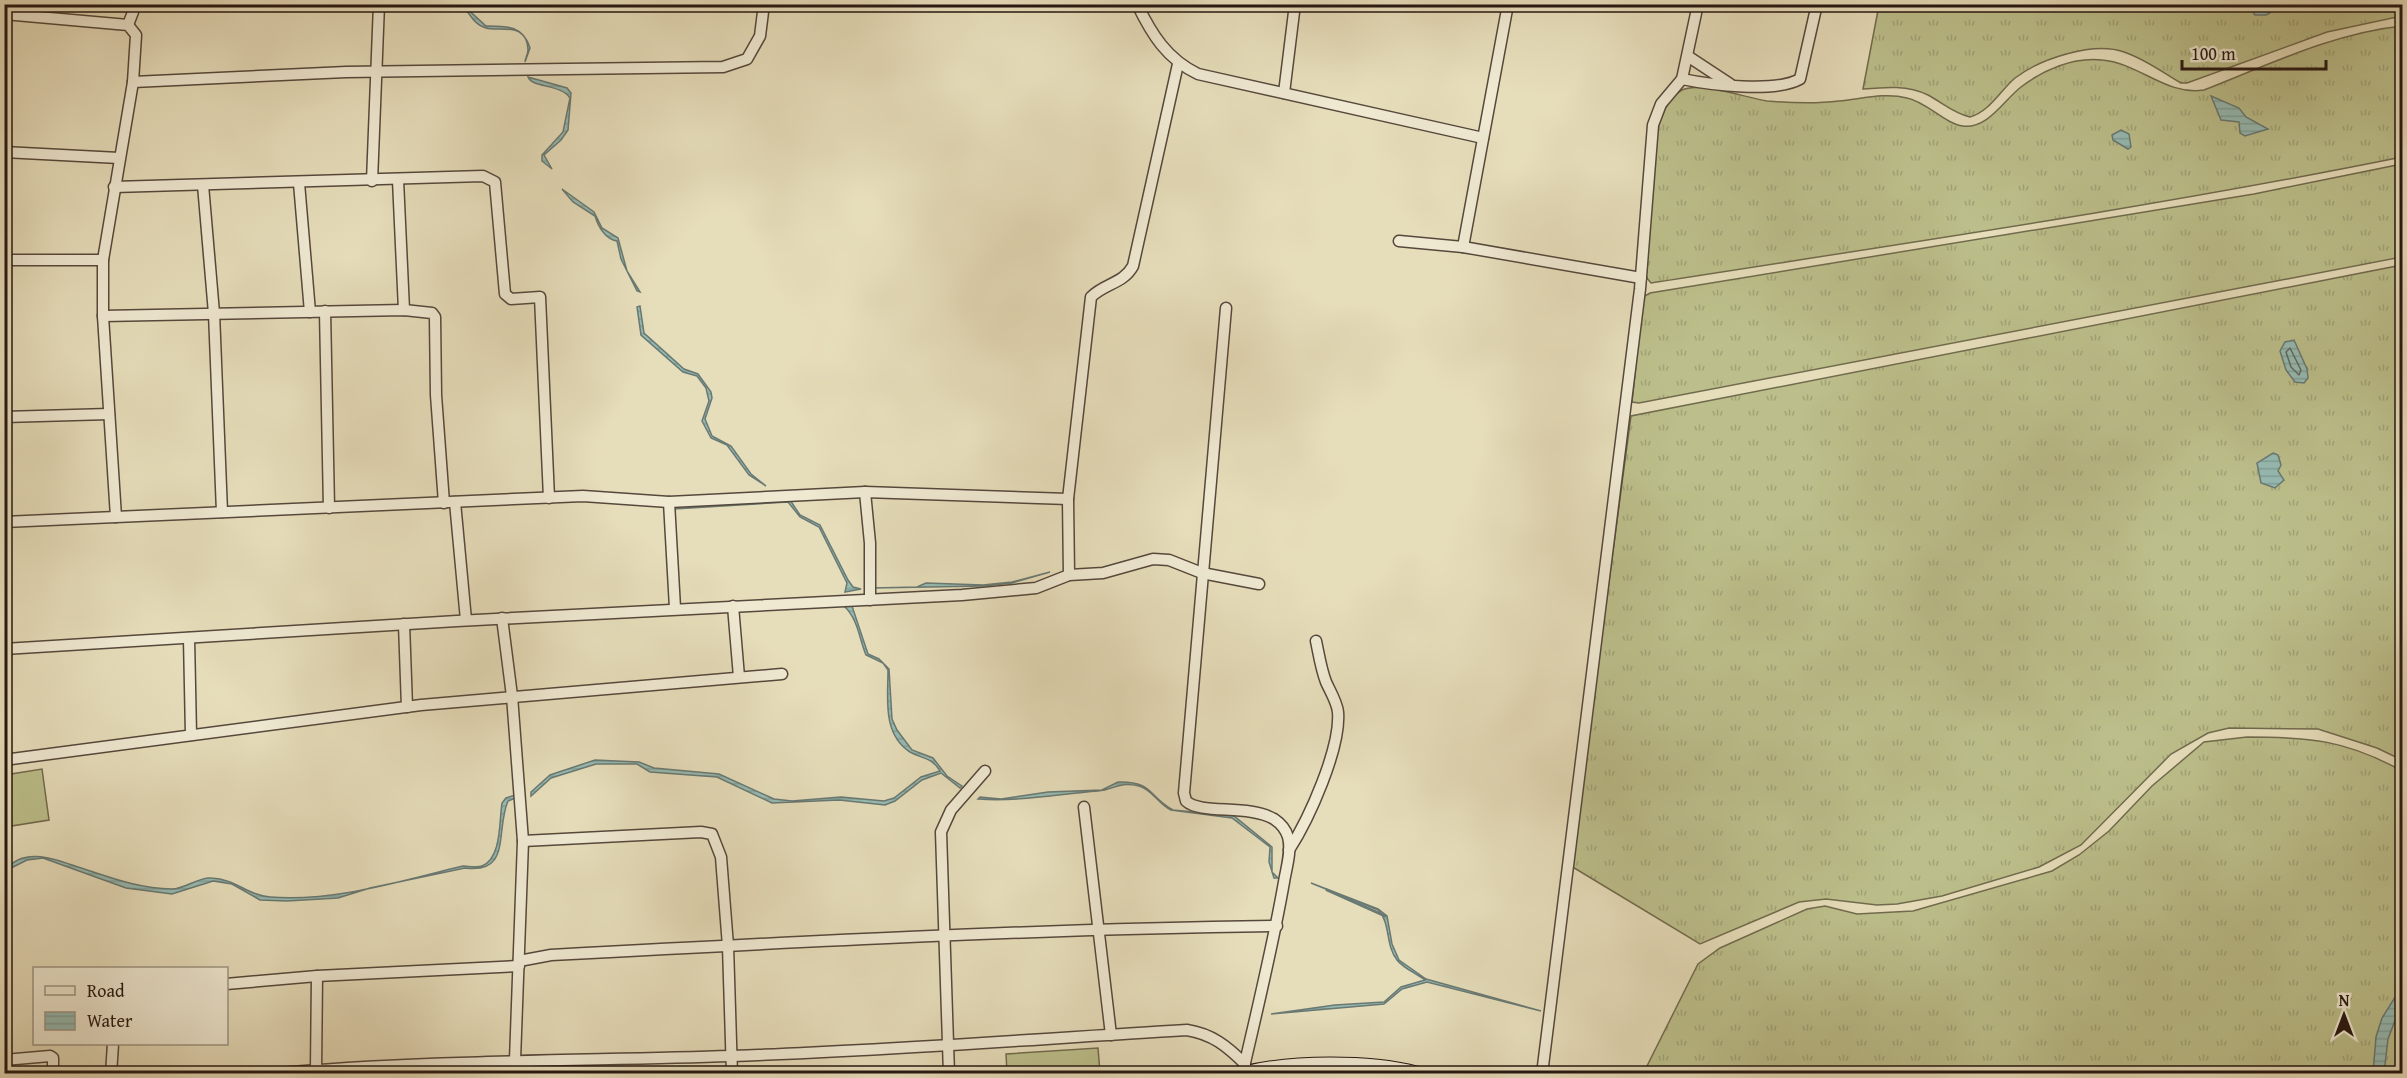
<svg xmlns="http://www.w3.org/2000/svg" width="2407" height="1078" viewBox="0 0 2407 1078" font-family="'Gentium Book Plus',serif">
<defs>
<pattern id="grass-tufts" width="24" height="20" patternUnits="userSpaceOnUse" patternTransform="scale(1.5)"><rect width="24" height="20" fill="#bcbf8b"/><path d="M3 7l-1-3M5 7V3M7 7l1-3M15 17l-1-3M17 17v-4M19 17l1-3" fill="none" stroke="#a1a377"/></pattern>
<pattern id="water-rules" width="6" height="5" patternUnits="userSpaceOnUse" patternTransform="scale(1.5)"><rect width="6" height="5" fill="#96bbb3"/><path d="M0 2.5h6" fill="none" stroke="#81a099"/></pattern>
</defs>
<rect width="100%" height="100%" fill="#e6ddba"/>
<filter id="stains"><feTurbulence type="fractalNoise" baseFrequency=".00333" numOctaves="4"/><feColorMatrix values="0 0 0 0 .2 0 0 0 0 .09 0 0 0 0 .02 0 0 0 .5 -.17"/></filter>
<radialGradient id="worn" r=".72"><stop offset=".6" stop-color="#630" stop-opacity="0"/><stop offset="1" stop-color="#630" stop-opacity=".3"/></radialGradient>
<g fill="url(#grass-tufts)" stroke="#716b4e" stroke-width="1.5">
<path d="M1879,5H2402V16L2327,32L2187,83H2181C2162,72 2145,59 2124,52C2093,41 2040,59 2015,78C2000,91 1989,112 1970,117C1953,113 1943,103 1928,95C1908,85 1885,87 1863,89Z"/>
<path d="M2402,26V157C2155,207 1906,243 1657,282L1651,283L1646,277L1658,127C1663,113 1668,98 1682,90C1699,81 1747,98 1767,101C1791,103 1815,104 1839,101C1861,99 1885,92 1907,98C1927,102 1945,124 1963,126C1988,129 2004,100 2021,87C2043,70 2073,57 2102,60C2139,63 2166,96 2204,90C2268,65 2334,33 2402,26Z"/>
<path d="M2402,164V257L1639,403L1632,402L1643,297L1650,293L2254,194Z"/>
<path d="M2402,265V760L2377,748L2318,729L2229,728L2208,733L2171,754L2081,845L2039,867L1942,896L1897,904L1877,905L1826,899L1799,902L1700,944L1571,866L1631,416Z"/>
<path d="M2247,737C2310,737 2346,740 2402,771V1073L1643,1074L1698,964L1720,948L1807,909L1825,906L1857,914L1913,911L2052,871L2079,855L2109,831L2152,786L2204,742Z"/>
</g>
<g fill="#bcbf8b" stroke="#716b4e" stroke-width="1.5">
<path d="M42,769L49,820L5,827V775Z"/>
<path d="M1098,1048L1100,1073H1007L1006,1054Z"/>
</g>
<g fill="url(#water-rules)" stroke="#697973" stroke-width="1.5">
<path d="M463,5L486,26C506,26 523,25 530,48L525,62C525,59 528,54 528,50C527,21 500,32 486,28C475,25 469,14 463,5Z"/>
<path d="M2129,5H2188C2170,8 2145,16 2129,5Z"/>
<path d="M2248,5H2271L2272,7L2270,13L2266,15H2255Z"/>
<path d="M528,77L567,88L571,93L568,130L561,140L544,155L552,169L542,161V155L563,132L570,98C561,84 532,88 528,77Z"/>
<path d="M2211,96L2239,108L2246,117L2268,129L2245,136L2240,133L2239,122L2221,120Z"/>
<path d="M2121,130L2129,134L2131,147L2128,149L2113,140L2112,135Z"/>
<path d="M562,189L594,212L602,228L618,238L627,271L640,292L637,291L621,259L617,241C605,239 598,226 595,216L573,202Z"/>
<path d="M640,306L644,333L684,369L698,374L711,392L712,398L705,419L712,436L731,446L751,474L766,486L749,475L727,445L711,438L702,421L709,401L706,388L697,376L683,372L641,335L637,307Z"/>
<path d="M2294,340L2307,369L2308,378L2304,383L2295,382L2286,370L2280,351L2285,342Z"/>
<path d="M2273,453L2278,455L2281,465L2278,471L2284,480L2275,488L2261,483L2257,463Z"/>
<path d="M790,500L800,515L820,525L848,580L853,587L861,589L845,592L847,583L819,527L800,517L788,502L674,509Z"/>
<path d="M1050,572L1012,583L983,586L872,588L917,587L926,583L983,585L1012,582Z"/>
<path d="M845,604L852,606L868,654L879,659L889,669L892,719L897,730L912,750L933,758L947,776L962,786L960,788L941,773L922,780L895,801L885,805L839,800L772,803L717,777L650,772L637,764H596L551,778L531,796V792L550,775L595,760L639,762L654,768L719,774L774,799L792,801L841,797L884,801L894,798L921,777L940,771C932,757 922,759 910,752C882,734 888,698 888,670L883,663L866,655C859,638 858,619 844,606Z"/>
<path d="M1118,782C1153,781 1148,796 1173,810L1234,816L1272,847V872L1278,878H1274L1269,862L1270,847L1232,818L1171,810C1158,804 1153,790 1139,786C1118,781 1114,790 1098,791C1058,794 1019,802 978,799L980,797L1001,799L1048,792L1102,790Z"/>
<path d="M518,794V797L508,801C495,831 512,874 465,868L370,888L338,898L287,901L260,900L232,884L213,881L172,894L126,888L43,858L27,860L5,871C22,847 52,858 75,866C106,876 138,889 172,889C185,889 198,877 211,878C237,879 246,895 270,897C335,902 400,881 463,866C468,866 477,868 482,866C502,858 499,821 502,803L506,798Z"/>
<path d="M1311,883L1378,909L1387,916L1392,944L1399,960L1426,979L1541,1011L1427,982L1402,989L1384,1004L1271,1014L1335,1005L1384,1002L1401,987L1425,980C1417,974 1403,968 1397,960C1385,945 1391,923 1378,910Z"/>
<path d="M2402,986V1002L2388,1039L2384,1073H2373L2376,1037L2382,1018Z"/>
</g>
<g fill="none" stroke-linecap="round" stroke-linejoin="round">
<path stroke="#5e6962" stroke-width="1.5" d="M2290,348L2301,370L2299,375L2291,367L2286,352Z"/>
<path stroke="#697973" stroke-width="3" d="M1327,890L1385,916"/>
<g stroke="#56483c" stroke-width="13">
<g id="street">
<path d="M1137,4C1152,35 1167,59 1198,74L1483,138"/>
<path d="M4,14L128,25L136,35L133,82L103,260V316L116,517"/>
<path d="M128,25L136,4"/>
<path d="M1689,57L1730,84"/>
<path d="M1682,79C1711,85 1775,93 1800,79L1817,4"/>
<path d="M133,82L346,72L723,67L747,59L760,36L764,4"/>
<path d="M1284,93L1295,4"/>
<path d="M4,152L119,158"/>
<path d="M398,180L404,310"/>
<path d="M372,181L379,4"/>
<path d="M299,183L310,312"/>
<path d="M203,185L214,313L222,512"/>
<path d="M114,187L483,176L495,182L505,294L511,299L540,297L549,498"/>
<path d="M1399,241L1463,247L1641,278"/>
<path d="M1463,247L1508,4"/>
<path d="M4,260H103"/>
<path d="M1226,308L1184,793L1186,801C1201,815 1248,804 1274,819C1280,823 1286,830 1288,837C1292,851 1286,869 1284,882C1273,945 1258,1006 1244,1067"/>
<path d="M325,311L329,508"/>
<path d="M103,316L404,310L432,313L435,317L436,395L444,503"/>
<path d="M4,417L109,414"/>
<path d="M865,492L870,543V600"/>
<path d="M455,502L466,620"/>
<path d="M669,502L675,608"/>
<path d="M4,522L583,496L669,502L865,492L1068,499"/>
<path d="M1069,575L1068,499L1091,297C1105,283 1123,284 1133,266L1178,64"/>
<path d="M733,606L739,677"/>
<path d="M502,618L512,696L523,841L515,1060"/>
<path d="M404,624L407,707"/>
<path d="M189,638L191,735"/>
<path d="M4,649L457,621L962,595L1036,588L1069,575L1103,573L1153,559L1169,560L1202,573L1259,584"/>
<path d="M4,760L421,705L782,674"/>
<path d="M1084,807L1111,1035"/>
<path d="M523,841L701,832L712,834L721,857L728,946L732,1074"/>
<path d="M1289,850C1309,819 1341,748 1338,712C1337,702 1330,691 1326,682C1321,669 1319,655 1316,641"/>
<path d="M519,961L551,955C793,942 1035,929 1277,926"/>
<path d="M226,984L317,976L519,966"/>
<path d="M4,1060L50,1056L53,1058V1074"/>
<path d="M316,1070L317,976"/>
<path d="M111,1074L113,1044"/>
<path d="M270,1074C423,1060 577,1061 731,1056C883,1051 1035,1039 1187,1030C1212,1034 1227,1046 1245,1064"/>
<path d="M949,1074L941,832L951,810L985,771"/>
<path d="M1542,1074L1640,289L1653,125L1661,104L1682,79L1698,4"/>
</g>
</g>
<g stroke="#261712" stroke-width="17">
<path id="secondary" d="M1245,1074C1291,1062 1370,1062 1416,1074"/>
</g>
<use href="#street" stroke="#efe9d2" stroke-width="10"/>
<use href="#secondary" stroke="#efe9d2" stroke-width="15"/>
</g>
<rect width="2407" height="1078" fill="none" stroke="#e6ddba" stroke-width="24"/>
<rect x="6" y="6" width="2395" height="1066" fill="none" stroke="#261712" stroke-width="3"/>
<rect x="12" y="12" width="2383" height="1054" fill="none" stroke="#261712" stroke-width="1.5"/>
<rect x="33" y="967" width="195" height="78" fill="#efe9d2" stroke="#9f9585" stroke-width="1.5"/>
<rect x="45" y="986" width="30" height="9" fill="#efe9d2" stroke="#9f9585" stroke-width="1.5"/>
<text x="87" y="997" font-size="18" fill="#261712">Road</text>
<rect x="45" y="1012" width="30" height="18" fill="url(#water-rules)" stroke="#9f9585" stroke-width="1.5"/>
<text x="87" y="1027" font-size="18" fill="#261712">Water</text>
<g transform="translate(2344 1015)" stroke="#efe9d2" stroke-width="4.5" paint-order="stroke">
<path d="M0-4.5L10 22L0 15L-10 22Z" fill="#261712"/>
<text y="-9" font-size="16" font-weight="bold" text-anchor="middle" fill="#261712">N</text>
</g>
<path d="M2182 60v9h144v-9" fill="none" stroke="#261712" stroke-width="3"/>
<text x="2191" y="60" font-size="18" fill="#261712" stroke="#efe9d2" stroke-width="4.5" paint-order="stroke">100 m</text>
<rect width="100%" height="100%" filter="url(#stains)"/>
<rect width="100%" height="100%" fill="url(#worn)"/>
</svg>
